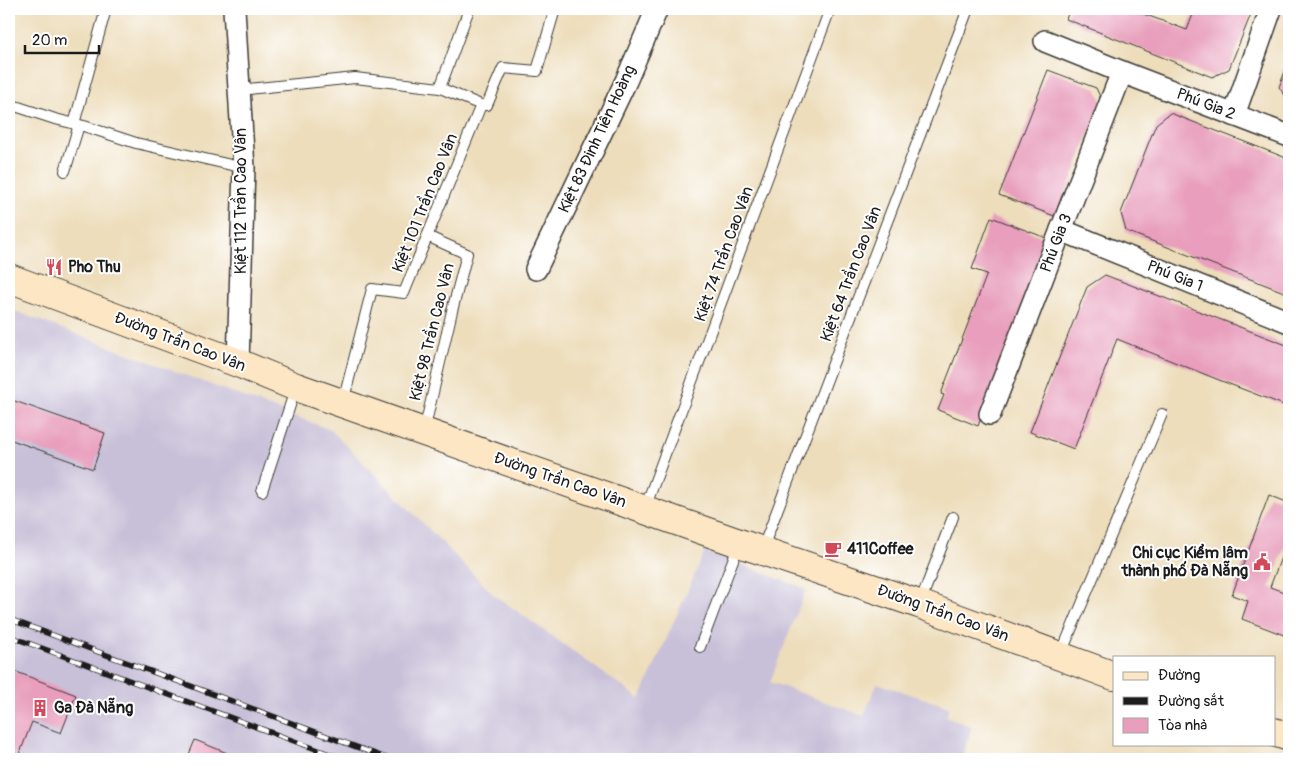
<svg xmlns="http://www.w3.org/2000/svg" width="1298" height="768" viewBox="0 0 1298 768" font-family="Pangolin,sans-serif">
<rect width="100%" height="100%" fill="#fff"/>
<filter id="ink" filterUnits="userSpaceOnUse"><feTurbulence type="fractalNoise" baseFrequency=".02" numOctaves="2"/><feDisplacementMap in="SourceGraphic" scale="10" xChannelSelector="R" yChannelSelector="G"/><feConvolveMatrix kernelMatrix="1 2 1 2 8 2 1 2 1" color-interpolation-filters="sRGB"/></filter>
<filter id="wash" filterUnits="userSpaceOnUse"><feTurbulence type="fractalNoise" baseFrequency=".0096" numOctaves="4" result="noise"/><feDisplacementMap in="SourceGraphic" scale="20" xChannelSelector="R" yChannelSelector="G"/><feGaussianBlur stdDeviation="1.12" result="paint"/><feColorMatrix in="noise" values="0 0 0 0 0 0 0 0 0 0 0 0 0 0 0 0 0 1.4 0 .05"/><feComposite in="paint" operator="in"/></filter>
<g filter="url(#wash)">
<rect width="100%" height="100%" fill="#edddbb"/>
<path fill="#c8c0d8" d="M9,309L331,430L493,594L640,699L705,551L806,589L770,682L864,716L877,683L949,707L946,716L972,727L961,759H9Z"/>
<g id="blocks">
<g fill="#e89ebc">
<path d="M1070,9H1130L1187,30L1195,9H1253L1229,69L1212,77L1066,19Z"/>
<path d="M1289,61V102L1279,87Z"/>
<path d="M1048,70L1096,88L1102,101L1057,217L999,195Z"/>
<path d="M1170,113L1289,159V294L1126,231L1121,213L1156,124Z"/>
<path d="M991,217L1049,239L978,426L938,410L944,395L941,394L987,274L972,269Z"/>
<path d="M1105,275L1289,346V407L1219,380L1117,339L1074,449L1030,432L1087,287Z"/>
<path d="M9,399L105,433L93,469L9,439Z"/>
<path d="M1269,495L1289,503V536L1270,587L1289,594V637L1242,619L1248,601L1232,595Z"/>
<path d="M9,669L76,695L61,733L32,722L19,755L9,751Z"/>
<path d="M195,740L242,759H187Z"/>
</g>
</g>
</g>
<g filter="url(#ink)">
<use href="#blocks" fill-opacity="0" stroke="#3b3934" stroke-width="1"/>
<g fill="none" stroke-linecap="round" stroke-linejoin="round">
<g stroke="#3b3934" stroke-width="12">
<g id="lane">
<path d="M239,90L355,78L440,88"/>
<path d="M9,104L55,119L84,126L136,143L244,168"/>
<path d="M481,105H487L503,68L537,71L555,9"/>
<path d="M74,124L106,9"/>
<path d="M65,171L79,125"/>
<path d="M343,402L372,289L404,293L481,105L440,88L469,9"/>
<path d="M424,431L452,311L467,254L427,236"/>
<path d="M262,491L296,387"/>
<path d="M645,508L830,9"/>
<path d="M762,550L968,9"/>
<path d="M920,603L953,517"/>
<path d="M700,647L739,544"/>
<path d="M1060,656L1162,414"/>
</g>
</g>
<g stroke="#3b3934" stroke-width="24">
<g id="street">
<path d="M234,9L244,168L238,363"/>
<path d="M1045,41L1122,72L1289,136"/>
<path d="M1234,115L1271,9"/>
<path d="M1061,230L1289,322"/>
<path d="M536,269L626,81L657,9"/>
<path d="M990,414L1122,72"/>
</g>
</g>
<g stroke="#3b3934" stroke-width="30">
<g id="secondary">
<path d="M9,278L238,363L296,387L739,543L919,604L1114,676"/>
<path d="M1274,732L1289,737"/>
</g>
</g>
<use href="#lane" stroke="#fff" stroke-width="10"/>
<use href="#street" stroke="#fff" stroke-width="21"/>
<use href="#secondary" stroke="#fce6c4" stroke-width="28"/>
<g stroke="#1c1c1c" stroke-width="5.5">
<g id="rail">
<path d="M9,619L389,759"/>
<path d="M9,636L343,759"/>
</g>
</g>
<use href="#rail" stroke="#fff" stroke-width="4" stroke-dasharray="11" stroke-linecap="butt"/>
</g>
</g>
<defs>
<g id="restaurant-bare" transform="scale(1.35)"><path d="M-5-6h1v4h1v-4h1v4h1v-4h1v5L-1.5 .5V6h-2V.5L-5-1ZM5-6V6H3V1.5H1.5Q1.5-4 5-6Z" fill="#d1495b" stroke="#fff" stroke-width="2.5" paint-order="stroke"/></g>
<g id="cafe-bare" transform="scale(1.35)"><path d="M-5.5-4.5H6V0H3Q3 3.5 0 3.5H-2.5Q-5.5 3.5-5.5 0ZM3-3.2v2h1.7v-2ZM-6 4.5H4V6H-6Z" fill="#d1495b" stroke="#fff" stroke-width="2.5" paint-order="stroke"/></g>
<g id="civic-bare" transform="scale(1.35)"><path d="M-.6-6.5H3V-4.5H.6V-3L4-1V1h2V6H-6V1h2V-1L-.6-3ZM-1.2 2.5V6h2.4V2.5Z" fill="#d1495b" stroke="#fff" stroke-width="2.5" paint-order="stroke"/></g>
<g id="building-bare" transform="scale(1.35)"><path d="M-4-6H4V6H1V3H-1V6H-4ZM-2.5-4.3h1.7v1.8h-1.7ZM.8-4.3h1.7v1.8H.8ZM-2.5-1h1.7V.8h-1.7ZM.8-1h1.7V.8H.8Z" fill="#d1495b" stroke="#fff" stroke-width="2.5" paint-order="stroke"/></g>
</defs>
<g fill-rule="evenodd">
<use href="#restaurant-bare" x="54" y="267"/>
<use href="#cafe-bare" x="833" y="549"/>
<use href="#civic-bare" x="1262" y="562"/>
<use href="#building-bare" x="40" y="708"/>
</g>
<g text-anchor="middle" dominant-baseline="central" stroke-width="4" stroke-linejoin="round" paint-order="stroke">
<g font-size="16" fill="#1c1c1c" stroke="#fff">
<text transform="translate(1206 104) rotate(21)">Phú Gia 2</text>
<text transform="translate(597 139) rotate(-65)">Kiệt 83 Đinh Tiên Hoàng</text>
<text transform="translate(241 201) rotate(-90)">Kiệt 112 Trần Cao Vân</text>
<text transform="translate(425 203) rotate(-68)">Kiệt 101 Trần Cao Vân</text>
<text transform="translate(1056 243) rotate(-69)">Phú Gia 3</text>
<text transform="translate(724 254) rotate(-70)">Kiệt 74 Trần Cao Vân</text>
<text transform="translate(851 274) rotate(-69)">Kiệt 64 Trần Cao Vân</text>
<text transform="translate(1175 276) rotate(22)">Phú Gia 1</text>
<text transform="translate(432 332) rotate(-76)">Kiệt 98 Trần Cao Vân</text>
<text transform="translate(180 342) rotate(21)">Đường Trần Cao Vân</text>
<text transform="translate(560 480) rotate(19)">Đường Trần Cao Vân</text>
<text transform="translate(943 613) rotate(20)">Đường Trần Cao Vân</text>
</g>
<g font-size="16" font-weight="bold" fill="#1c1c1c" stroke="#fff" text-anchor="start">
<text x="68" y="267">Pho Thu</text>
<text x="847" y="549">411Coffee</text>
<text x="1248" y="553" text-anchor="end">Chi cục Kiểm lâm<tspan x="1248" dy="18">thành phố Đà Nẵng</tspan></text>
<text x="54" y="708">Ga Đà Nẵng</text>
</g>
</g>
<rect width="1298" height="768" fill="none" stroke="#fff" stroke-width="30"/>
<rect x="1113" y="656" width="162" height="90" fill="#ffffff" stroke="#a4a4a4"/>
<rect x="1123" y="672" width="25" height="8" fill="#fce6c4" stroke="#a4a4a4"/>
<text x="1158" y="680" font-size="15" fill="#1c1c1c">Đường</text>
<rect x="1123" y="697" width="25" height="8" fill="#1c1c1c" stroke="#a4a4a4"/>
<text x="1158" y="706" font-size="15" fill="#1c1c1c">Đường sắt</text>
<rect x="1123" y="718" width="25" height="15" fill="#e89ebc" stroke="#a4a4a4"/>
<text x="1158" y="730" font-size="15" fill="#1c1c1c">Tòa nhà</text>
<path d="M25 45v8h74v-8" fill="none" stroke="#1c1c1c" stroke-width="2.5"/>
<text x="32" y="45" font-size="15" fill="#1c1c1c" stroke="#ffffff" stroke-width="4" paint-order="stroke">20 m</text>
</svg>
